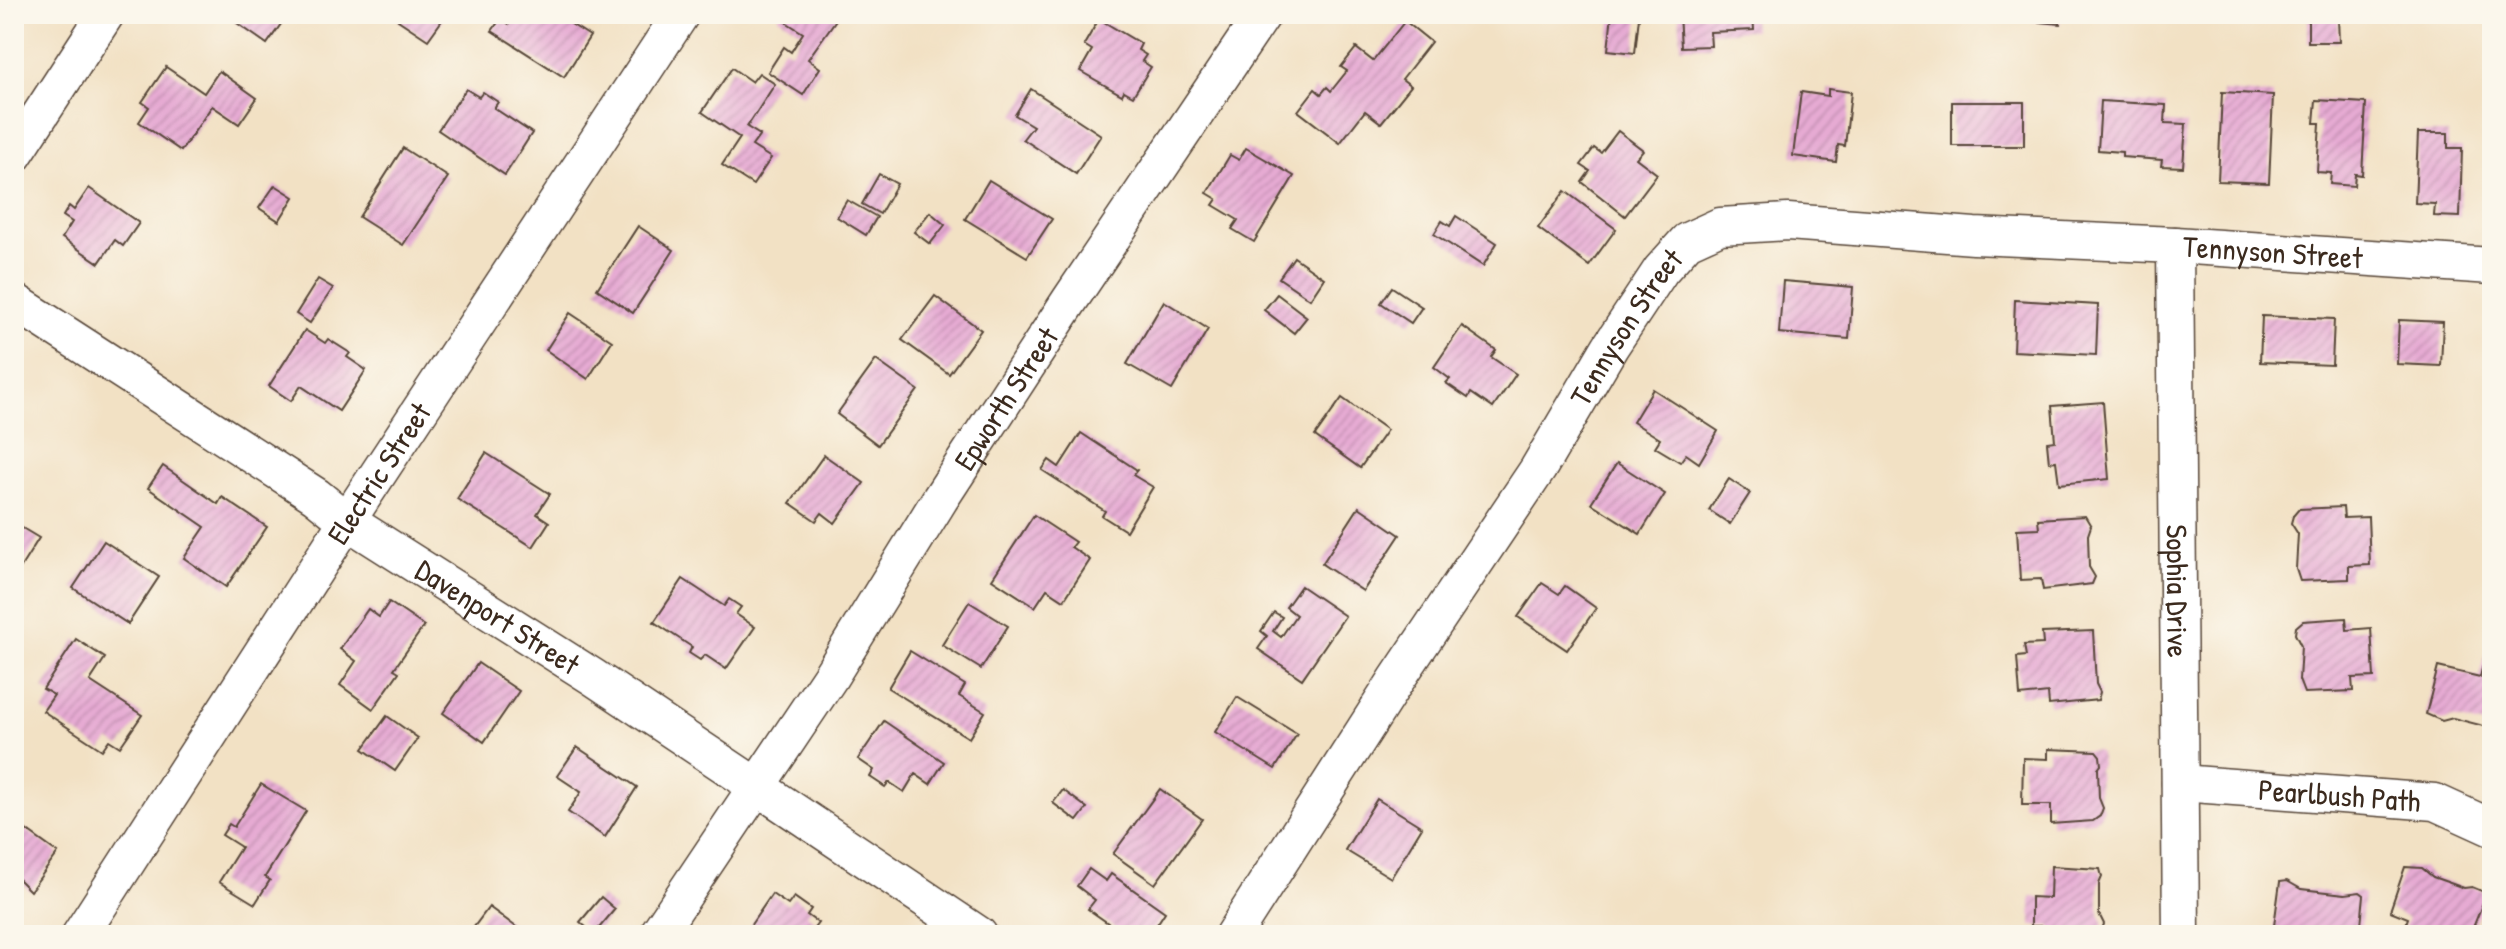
<svg xmlns="http://www.w3.org/2000/svg" width="2506" height="949" viewBox="0 0 2506 949" font-family="'Patrick Hand',sans-serif">
<defs>
<pattern id="building-hatch" width="6" height="6" patternUnits="userSpaceOnUse" patternTransform="scale(2)"><rect width="6" height="6" fill="#e6aad3"/><path d="M-1 1l2-2M0 6l6-6M5 7l2-2" fill="none" stroke="#c692b5"/></pattern>
</defs>
<rect width="100%" height="100%" fill="#fbf7ec"/>
<filter id="ink" filterUnits="userSpaceOnUse"><feTurbulence type="fractalNoise" baseFrequency=".0125" numOctaves="2"/><feDisplacementMap in="SourceGraphic" scale="16" xChannelSelector="R" yChannelSelector="G"/><feConvolveMatrix kernelMatrix="1 2 1 2 8 2 1 2 1" color-interpolation-filters="sRGB"/></filter>
<filter id="wash" filterUnits="userSpaceOnUse"><feTurbulence type="fractalNoise" baseFrequency=".006" numOctaves="4" result="noise"/><feDisplacementMap in="SourceGraphic" scale="32" xChannelSelector="R" yChannelSelector="G"/><feGaussianBlur stdDeviation="1.8" result="paint"/><feColorMatrix in="noise" values="0 0 0 0 0 0 0 0 0 0 0 0 0 0 0 0 0 1.4 0 .05"/><feComposite in="paint" operator="in"/></filter>
<g filter="url(#wash)">
<rect width="100%" height="100%" fill="#f2e1c4"/>
<g id="blocks">
<g fill="url(#building-hatch)">
<path d="M224,14H288L267,44Z"/>
<path d="M402,14H435L443,19L428,40L398,20Z"/>
<path d="M516,14H555L590,36L564,77L492,31L501,18L509,24Z"/>
<path d="M780,14H840L808,59L820,68L803,95L768,72L784,47L791,52L803,33L778,17Z"/>
<path d="M1612,14L1639,17L1635,53L1608,50Z"/>
<path d="M1679,14H1753L1754,30L1710,32L1711,46L1681,47Z"/>
<path d="M2032,14H2061L2060,24L2031,21Z"/>
<path d="M2338,18L2339,42H2308V19Z"/>
<path d="M1099,19L1141,44L1138,50L1146,55L1142,61L1151,67L1133,96L1124,91L1122,95L1080,71L1092,50L1084,45Z"/>
<path d="M1405,21L1431,42L1402,79L1411,86L1381,123L1365,111L1340,143L1298,111L1315,89L1321,94L1327,87L1331,91L1347,71L1341,67L1356,48L1373,61Z"/>
<path d="M166,67L204,93L219,71L257,98L239,124L212,106L181,151L139,122L149,107L142,102Z"/>
<path d="M732,68L752,82L759,73L775,84L747,127L760,135L752,146L771,158L753,185L722,165L740,138L702,112Z"/>
<path d="M466,89L479,97L483,92L498,102L494,108L532,133L505,175L438,130Z"/>
<path d="M1031,89L1101,135L1076,174L1023,139L1033,126L1015,115Z"/>
<path d="M1828,89L1851,92L1845,146L1838,145L1836,162L1793,156L1801,92L1828,96Z"/>
<path d="M2222,92L2273,95L2269,183L2218,181Z"/>
<path d="M2316,100L2366,103L2362,175L2355,174L2354,186L2330,184L2331,173L2317,172L2320,123H2314Z"/>
<path d="M2101,101L2166,105L2165,123L2186,124L2183,167L2161,166L2162,160L2122,157V152L2098,150Z"/>
<rect x="1952" y="102" width="72" height="44"/>
<path d="M1618,131L1643,150L1636,158L1657,174L1625,216L1582,182L1590,171L1581,165L1594,148L1601,153Z"/>
<path d="M2418,133H2448V148H2462L2460,217L2434,216L2435,204L2415,203Z"/>
<path d="M403,148L448,177L403,245L359,217Z"/>
<path d="M1246,148L1294,176L1254,242L1232,229L1238,220L1213,205L1217,199L1207,193L1230,155L1239,160Z"/>
<path d="M879,174L897,184L880,214L862,204Z"/>
<path d="M989,180L1052,219L1027,257L965,219Z"/>
<path d="M275,185L294,197L279,221L259,208Z"/>
<path d="M89,188L139,223L123,246L115,240L99,263L62,238L72,222L63,216L69,206L74,210Z"/>
<path d="M1565,191L1616,229L1589,266L1538,228Z"/>
<path d="M847,200L877,217L866,235L837,217Z"/>
<path d="M930,212L945,225L930,244L914,232Z"/>
<path d="M1456,216L1497,243L1483,266L1434,234L1442,221L1450,226Z"/>
<path d="M638,226L674,250L633,313L597,289Z"/>
<path d="M1294,257L1324,278L1310,299L1279,278Z"/>
<path d="M318,279L333,288L310,323L296,314Z"/>
<path d="M1783,281L1853,287L1849,339L1779,333Z"/>
<path d="M1392,287L1422,307L1411,323L1381,303Z"/>
<path d="M1277,294L1307,317L1294,333L1264,310Z"/>
<path d="M935,296L981,330L949,374L902,340Z"/>
<path d="M2015,300L2098,305L2096,355L2013,351Z"/>
<path d="M1164,301L1208,329L1172,390L1127,364Z"/>
<path d="M570,313L612,341L588,379L546,350Z"/>
<path d="M2262,316L2334,319L2332,365L2260,362Z"/>
<path d="M2399,320L2443,322L2441,366L2397,364Z"/>
<path d="M1462,326L1496,350L1491,357L1516,374L1493,408L1471,393L1468,398L1446,383L1450,379L1434,367Z"/>
<path d="M305,330L325,343L328,339L350,353L347,357L366,370L339,411L301,386L291,401L269,386Z"/>
<path d="M876,360L918,390L878,445L837,414Z"/>
<path d="M1653,389L1718,431L1699,463L1686,454L1680,462L1655,447L1660,439L1633,422Z"/>
<path d="M1342,398L1387,430L1360,468L1315,436Z"/>
<path d="M2103,402L2109,479L2059,484L2056,461L2049,462L2047,442L2055,441L2052,406Z"/>
<path d="M1081,433L1137,470L1133,475L1153,487L1126,531L1102,516L1105,511L1042,470L1049,460L1059,467Z"/>
<path d="M486,453L550,494L537,514L549,522L533,547L457,499Z"/>
<path d="M824,455L864,483L835,523L822,513L816,521L790,503Z"/>
<path d="M1617,463L1665,494L1640,534L1591,503Z"/>
<path d="M163,466L218,504L222,497L267,527L226,587L184,558L205,527L148,488Z"/>
<path d="M1729,479L1750,493L1730,524L1709,510Z"/>
<path d="M1359,507L1400,535L1363,591L1322,564Z"/>
<path d="M2343,507L2344,518L2368,517L2370,565L2349,566V579L2300,581L2296,569L2298,534L2291,523L2293,516L2299,509Z"/>
<path d="M1034,515L1075,542L1071,547L1090,560L1064,600L1047,589L1035,607L992,579Z"/>
<path d="M2085,516L2091,526L2088,535L2089,567L2095,577L2092,584L2043,590L2041,579L2020,580L2017,529L2039,528L2038,519Z"/>
<path d="M14,523L39,538L19,570L14,567Z"/>
<path d="M104,541L159,577L128,624L73,588Z"/>
<path d="M683,579L724,606L729,599L741,607L736,614L755,627L726,669L705,655L700,660L689,653L692,647L654,622Z"/>
<path d="M1542,583L1559,594L1565,586L1596,608L1567,650L1518,617Z"/>
<path d="M1301,586L1345,616L1302,679L1258,649L1267,636L1261,631L1274,612L1282,617L1273,631L1281,637L1296,615L1286,607Z"/>
<path d="M389,602L424,626L394,669L399,672L373,709L340,685L356,661L340,649L368,609L379,617Z"/>
<path d="M969,602L1008,626L981,669L942,645Z"/>
<path d="M2346,618L2347,630L2371,628L2374,677L2352,678L2353,691L2304,693L2299,680L2301,646L2295,634L2296,627L2303,621Z"/>
<path d="M2093,631L2096,684L2100,692L2098,700L2049,705L2048,693L2020,696L2017,657L2026,656L2024,645L2043,644L2042,633Z"/>
<path d="M76,639L105,658L90,681L142,715L120,747L109,740L102,750L43,711L54,695L43,689Z"/>
<path d="M910,651L965,685L959,696L985,712L969,738L888,688Z"/>
<path d="M2485,657L2492,659V733L2488,727L2453,718L2442,721L2426,714L2438,667L2480,677Z"/>
<path d="M478,663L519,691L484,742L443,713Z"/>
<path d="M1237,697L1297,734L1275,769L1215,732Z"/>
<path d="M387,716L418,738L395,771L363,749Z"/>
<path d="M884,721L944,762L930,784L915,774L904,792L889,782L885,787L870,777L874,770L858,759Z"/>
<path d="M577,747L637,787L605,837L568,812L581,792L557,776Z"/>
<path d="M2048,749L2096,751L2100,756L2101,765L2098,769L2099,798L2103,808L2100,816L2093,821L2051,824V805H2022L2023,758L2048,759Z"/>
<path d="M261,784L306,811L265,877L270,880L255,904L219,882L241,847L222,835L229,824L234,827Z"/>
<path d="M1160,789L1202,819L1155,884L1113,854Z"/>
<path d="M1063,790L1087,808L1077,821L1053,803Z"/>
<path d="M1377,799L1422,827L1391,878L1345,850Z"/>
<path d="M15,822L58,853L30,891L14,875Z"/>
<path d="M2051,866L2100,869L2102,877L2099,884V914L2104,924L2100,934L2051,933V926H2031V897L2050,898Z"/>
<path d="M2405,867L2422,868L2433,877L2464,888L2472,887L2482,891L2486,895L2470,935H2402L2408,918L2390,911Z"/>
<path d="M1089,869L1106,881L1111,874L1165,912L1150,935H1125L1088,909L1095,900L1077,886Z"/>
<path d="M2287,881L2301,889L2345,894L2360,892L2364,895L2360,935L2273,933L2280,882Z"/>
<path d="M772,894L788,905L794,897L811,909L807,915L818,923L809,935H756L748,929Z"/>
<path d="M601,897L615,909L594,934L580,922Z"/>
<path d="M489,907L527,935H468Z"/>
</g>
</g>
</g>
<g filter="url(#ink)">
<use href="#blocks" fill-opacity="0" stroke="#564537" stroke-width="2"/>
<g fill="none" stroke-linecap="round" stroke-linejoin="round">
<g stroke="#564537" stroke-width="39">
<g id="minor">
<path d="M14,155L106,14"/>
<path id="s1" d="M2175,245L2181,935"/>
<path id="s2" d="M14,301L316,496L347,521L593,677L979,935"/>
<path id="s3" d="M2180,783L2435,802L2492,828"/>
<path id="s4" d="M80,935L347,521L681,14"/>
<path id="s5" d="M657,935L830,677L940,499L1070,300L1263,14"/>
<path id="s6" d="M1233,935L1397,679L1538,469L1610,347L1661,270L1687,241L1720,226L1788,222L1974,236L2175,245L2492,266"/>
</g>
</g>
<use href="#minor" stroke="#fff" stroke-width="36"/>
</g>
</g>
<g text-anchor="middle" dominant-baseline="central" stroke-width="6" stroke-linejoin="round" paint-order="stroke">
<g font-size="30" fill="#3b2a1e" stroke="#fbf7ec">
<text stroke="none"><textPath href="#s6" startOffset="1420">Tennyson Street</textPath></text>
<text stroke="none"><textPath href="#s6" startOffset="724">Tennyson Street</textPath></text>
<text stroke="none"><textPath href="#s5" startOffset="640">Epworth Street</textPath></text>
<text stroke="none"><textPath href="#s4" startOffset="550">Electric Street</textPath></text>
<text stroke="none"><textPath href="#s1" startOffset="346">Sophia Drive</textPath></text>
<text stroke="none"><textPath href="#s2" startOffset="578">Davenport Street</textPath></text>
<text stroke="none"><textPath href="#s3" startOffset="160">Pearlbush Path</textPath></text>
</g>
</g>
<rect width="2506" height="949" fill="none" stroke="#fbf7ec" stroke-width="48"/>
</svg>
